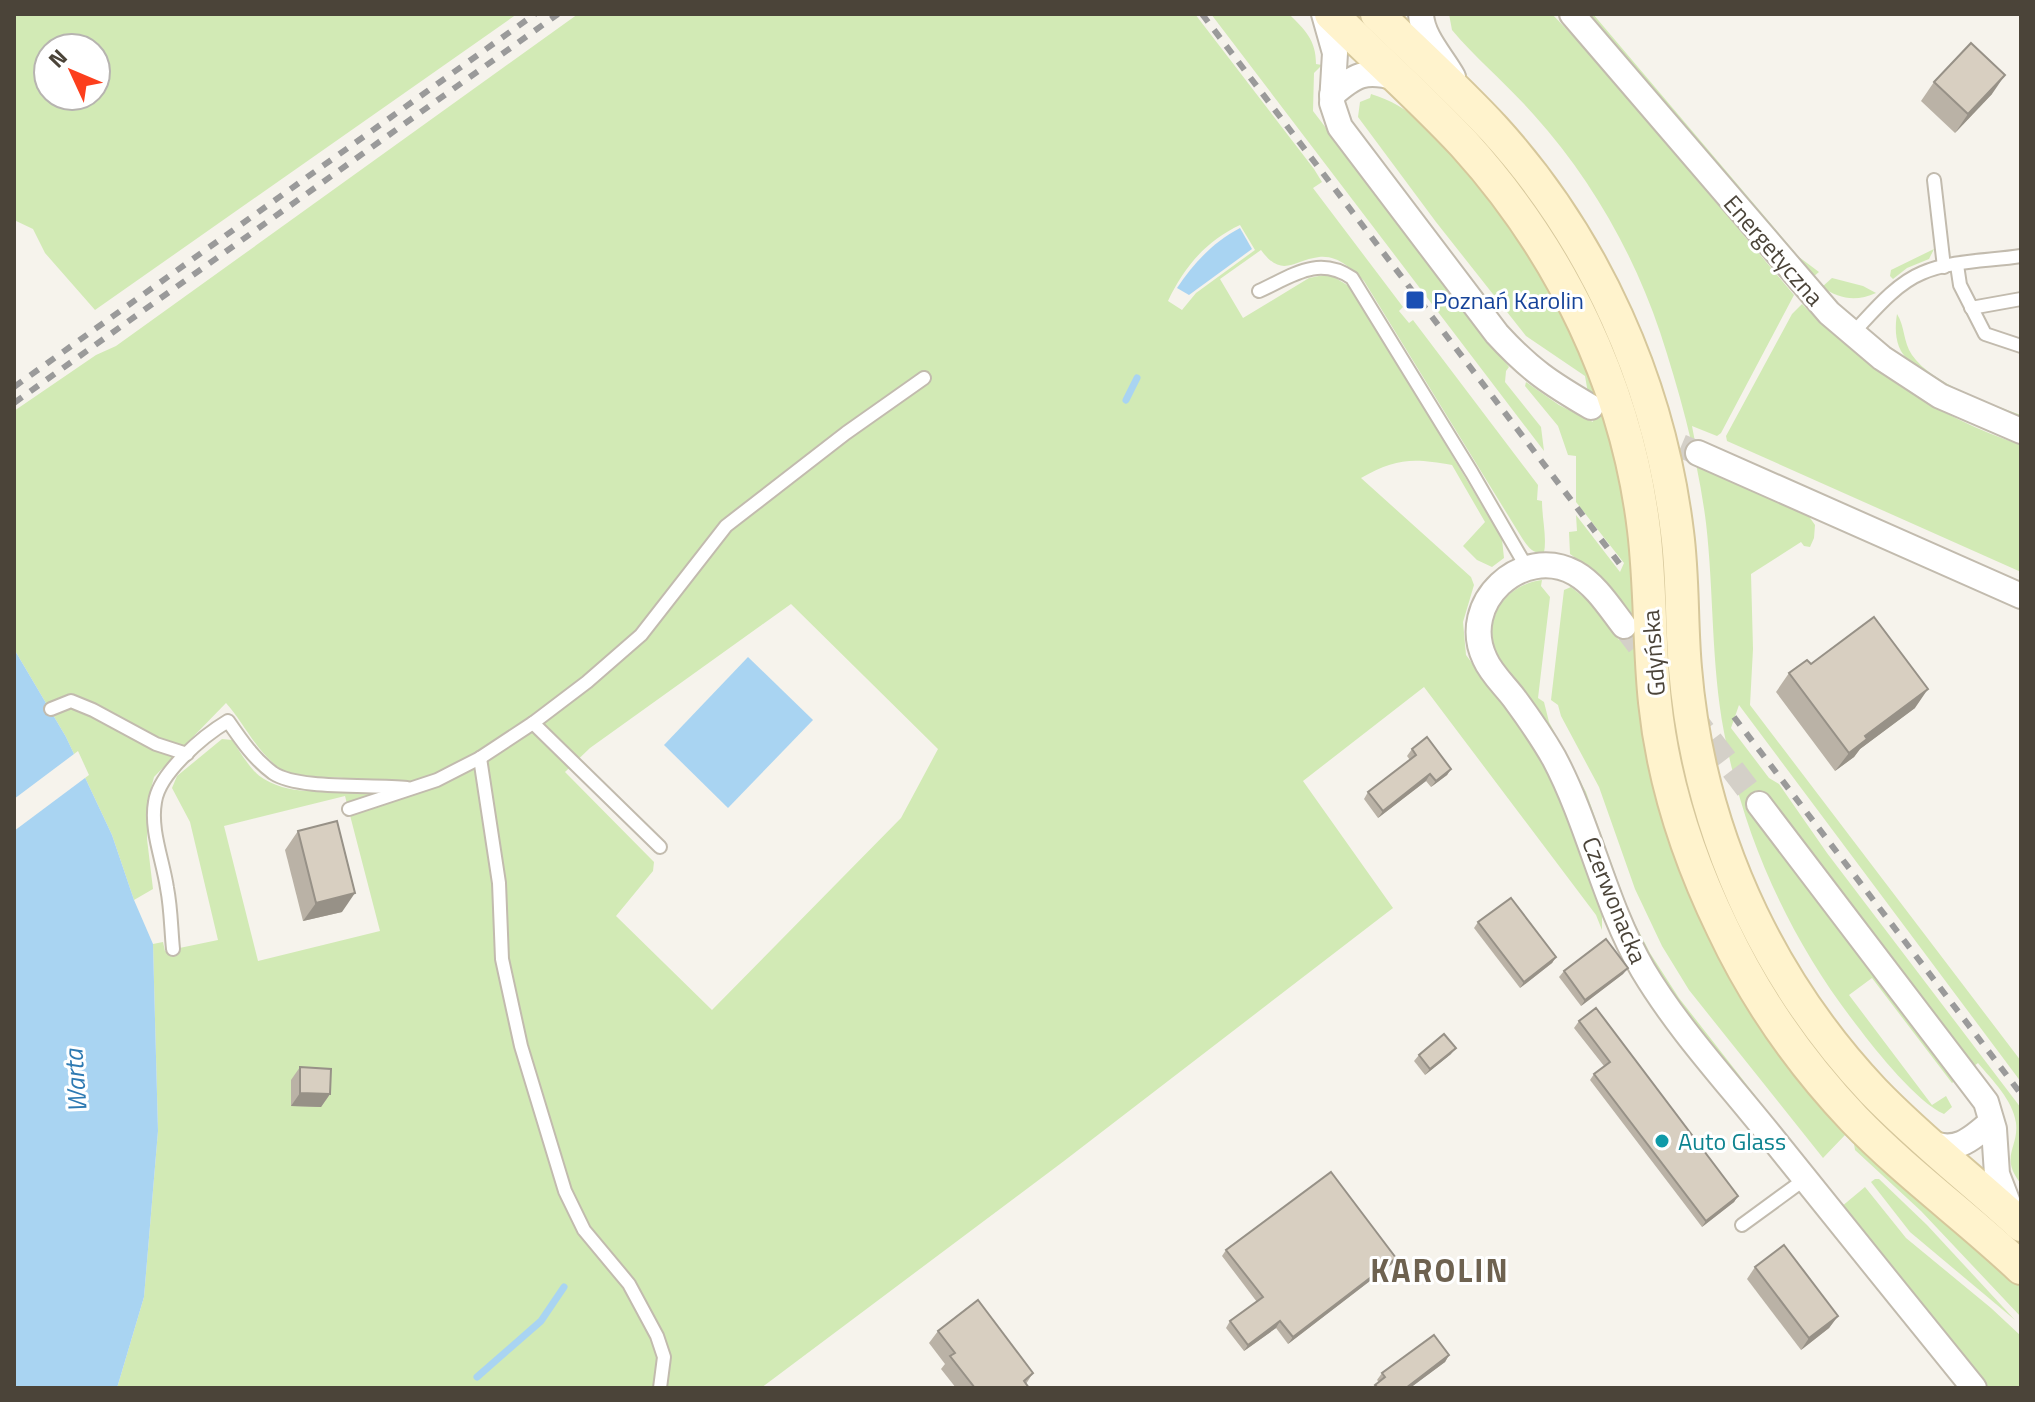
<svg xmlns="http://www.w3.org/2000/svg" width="2035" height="1402" viewBox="0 0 2035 1402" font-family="'Titillium Web',sans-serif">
<rect width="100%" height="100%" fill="#f6f3ec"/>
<g fill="#d2eab5" fill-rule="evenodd">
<path d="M14,14H517L95,310L45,253L33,229L14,220ZM48,48H96V96H48Z"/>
<path d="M578,14H1195L1314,169L1322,182L1313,188L1403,307L1399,311L1409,323L1413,320L1538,485L1537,500L1542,501C1542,519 1547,536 1544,553C1533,554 1528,547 1522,538L1364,281C1352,269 1338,255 1319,257C1294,260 1282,279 1261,250L1220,279L1243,318L1309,278L1329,274L1352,288L1502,539L1504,558L1492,567L1477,560L1463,546L1485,522L1452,465C1413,458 1396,458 1361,478L1471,577L1474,585L1463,622L1466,655L1536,749L1566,808L1602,910V930L1596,915L1424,687L1303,781L1393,908L1064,1161L761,1388H117L144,1297L158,1131L153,944L163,942L165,951L218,940L190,822L172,788L177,776L222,739L232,740C240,751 251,772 264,779C289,794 317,792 345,789L344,778C330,776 314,779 300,777C264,770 248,727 226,703L154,777L149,797L147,839L153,889L134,900L112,835L66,737L14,649V411L96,355L116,346ZM1240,225L1255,250L1196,293L1182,310L1168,301C1184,267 1206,241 1240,225ZM791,604L938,749L901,818L712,1010L616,916L653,871L654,862L565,772L590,748ZM345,796L380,931L258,961L224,826Z"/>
<path d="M1211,14H1289C1305,30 1316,40 1316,64L1322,65L1314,73L1313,111L1509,367L1506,371L1505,382L1541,427L1544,451Z"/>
<path d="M1449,14H1552L1596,60L1794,295L1721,433L1717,436L1692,426L1700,468L1808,515L1815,525L1814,538L1810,547L1804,546L1801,542L1751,574L1753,649L1750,705L2021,1061V1082L1739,705L1731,728L1769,778L1779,784L1827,853L2021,1108V1184C1999,1156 2019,1148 2016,1123C2013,1100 1992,1080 1978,1063L1952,1083L1872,978L1849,995L1932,1105L1946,1096L1952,1107L1944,1114C1918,1103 1876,1051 1858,1027C1791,941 1744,840 1724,732C1711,663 1714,593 1706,523C1698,459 1680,393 1660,332C1633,252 1590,177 1534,115C1508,85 1477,60 1452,30Z"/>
<path d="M1590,14H1593L1799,257L1819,272L1813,277Z"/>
<path d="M1371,94C1411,106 1435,134 1461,165C1476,182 1493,199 1505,217C1556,291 1586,360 1613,444L1714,942L2021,1288V1317L1921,1211L1855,1150L1854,1144L1845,1135L1823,1158L1689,990L1662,946L1635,889L1599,787L1561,716L1558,705L1551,700L1564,590L1571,587L1592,604L1619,640L1628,614L1594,571L1570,554L1569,532L1577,531L1576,515L1620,572L1624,563L1576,502V456L1568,455L1558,426L1525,386L1526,382L1559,405L1593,422L1585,376L1526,336L1436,222L1358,117L1360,102L1370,98Z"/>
<path d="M1934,249L1929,259L1907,268L1893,279L1890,276L1891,270Z"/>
<path d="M1832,278L1863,286L1876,293C1856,302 1839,299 1822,287Z"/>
<path d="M1802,304C1865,368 1935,416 2021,445V572L1727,441L1726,436L1792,314Z"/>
<path d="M1897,314C1905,326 1903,342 1912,355C1932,384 1989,403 2021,415V418C1991,407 1917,379 1901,351C1895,340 1895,326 1897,314Z"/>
<path d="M1542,580L1541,586L1550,597L1538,698L1544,702L1549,722L1586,792L1629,912L1650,953L1679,998L1811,1167C1755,1100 1691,1033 1648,956C1617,899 1605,834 1576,776C1563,752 1548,726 1532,704C1520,688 1505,672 1497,654C1481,619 1506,584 1542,580Z"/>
<path d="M1875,1179H1879L1927,1225L2015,1320L1910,1232L1871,1182Z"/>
<path d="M1865,1187L1906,1238L1991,1308L2021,1336V1388H1987L1841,1207Z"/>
</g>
<g fill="#a9d4f2">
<path d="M1240,228L1252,249L1189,295L1177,288C1194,263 1213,242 1240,228Z"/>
<path d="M14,649L66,737L112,835L134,900L153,944L158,1131L144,1297L117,1388H14Z"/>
<path d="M748,657L813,720L728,808L664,745Z"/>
</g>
<path fill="#f6f3ec" d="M78,751L89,775L14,831V799Z"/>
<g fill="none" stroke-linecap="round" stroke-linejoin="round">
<g stroke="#a9d4f2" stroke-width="7">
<path d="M1126,400L1137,378"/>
<path d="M477,1377L541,1321L564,1287"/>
</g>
<g stroke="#d4d0c8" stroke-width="24" stroke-dasharray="24 12" stroke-linecap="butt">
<path d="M1648,432L1698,453"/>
<path d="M1624,626L1759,804"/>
</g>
<g stroke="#c2bbae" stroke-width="16">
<g id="lane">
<path d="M1934,180L1944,267"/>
<path d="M1957,265L1960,285L1985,334L2021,346"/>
<path d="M1259,291C1292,276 1318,255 1352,278L1472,473L1527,568"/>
<path d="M1971,308L2021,299"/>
<path d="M1852,334C1872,313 1895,284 1922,273C1952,260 1990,261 2021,256"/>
<path d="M51,709L71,701L93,710L156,744L187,754"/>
<path d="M480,758L499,883L502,959L521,1046L565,1191L584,1230L629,1284L657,1336L664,1357L660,1388"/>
<path d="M349,809L437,780L480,758L533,723"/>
<path d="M660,847L533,723L587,682L641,635L726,526L846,433L924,378"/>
<path d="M173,949C171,929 171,908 167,888C163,860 150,830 155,802C159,773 203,736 228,721C241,740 254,759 273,773C298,790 372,784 407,788"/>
<path d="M1742,1225L1805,1179"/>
</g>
</g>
<g stroke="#c2bbae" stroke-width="28">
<g id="street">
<path d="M1324,14L1335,53L1332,103L1340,127L1497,334C1530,370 1550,383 1591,407"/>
<path d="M1421,14C1422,37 1442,57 1453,77"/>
<path d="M1572,14L1829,313L1882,358L1940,396L2021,431"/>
<path d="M1332,95C1355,75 1365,69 1396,78"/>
<path d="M1698,453L2021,596"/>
<path d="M1624,626C1610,608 1596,585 1575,573C1522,544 1458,603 1485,659C1491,673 1504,685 1514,698C1528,717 1542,737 1554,758C1590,826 1604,903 1643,970C1677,1027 1723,1077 1765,1129C1834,1215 1904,1302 1974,1388"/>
<path d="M1759,804L1986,1102L1994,1129L1997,1174L2013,1216"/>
<path d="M1927,1141C1954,1155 1971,1140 1991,1122"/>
</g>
</g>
<g stroke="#d6c79b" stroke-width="36">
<g id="secondary">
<path d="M1331,14C1375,57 1422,99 1464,144C1561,251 1627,387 1644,530C1651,587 1649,645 1655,702C1663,780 1689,859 1723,929C1756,999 1801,1063 1854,1119C1906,1173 1967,1217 2021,1268"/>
<path d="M1377,14C1416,52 1457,89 1494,129C1595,240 1659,384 1677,532C1683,577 1681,623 1685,668C1692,753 1715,838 1752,915C1783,979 1824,1039 1873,1091C1919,1139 1972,1180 2021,1225"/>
</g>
</g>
<use href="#lane" stroke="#fff" stroke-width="12"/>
<use href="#street" stroke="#fff" stroke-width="24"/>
<use href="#secondary" stroke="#fff3cd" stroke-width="32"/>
<g stroke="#9a9a9a" stroke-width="6" stroke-dasharray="10 10" stroke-linecap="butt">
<path d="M1202,14L1622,567"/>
<path d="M14,387L535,14"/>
<path d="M14,403L558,14"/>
<path d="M1734,717L2021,1094"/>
</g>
</g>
<g fill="#bab2a6">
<path d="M1934,82L1992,94L1955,133L1921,101Z"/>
<path d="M1811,664L1915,708L1860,749L1854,757L1835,771L1776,692L1789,673Z"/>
<path d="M1412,749L1451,769L1447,775L1431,787L1426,781L1378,818L1364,799L1368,792L1410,760L1407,756Z"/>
<path d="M298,831L342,912L303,921L285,850Z"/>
<path d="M1478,922L1556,957L1552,963L1520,988L1474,928Z"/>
<path d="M1628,968L1623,974L1581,1006L1559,977L1564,971Z"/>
<path d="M1579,1021L1738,1196L1734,1202L1702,1227L1590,1080L1594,1074L1604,1066L1574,1028Z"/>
<path d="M1451,1054L1425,1075L1414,1061L1419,1055Z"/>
<path d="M300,1067L330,1094L321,1107L291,1106V1080Z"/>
<path d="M1226,1250L1396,1258L1392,1264L1288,1344L1276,1328L1244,1351L1226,1328L1230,1321L1257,1302L1222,1256Z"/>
<path d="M1755,1267L1838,1316L1829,1328L1801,1350L1747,1279Z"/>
<path d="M938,1331L1033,1373L1026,1384L1029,1388H956L941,1369L945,1364L929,1343Z"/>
<path d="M1449,1355L1445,1362L1410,1388H1373L1379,1382L1377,1380L1382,1373Z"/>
</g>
<g fill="#979187">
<path d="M2005,75L1992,94L1955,133L1968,114Z"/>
<path d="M1928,689L1915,708L1860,749L1854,757L1835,771L1849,753L1865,736Z"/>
<path d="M1451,769L1447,775L1431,787L1436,781Z"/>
<path d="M1430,774L1426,781L1378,818L1383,811Z"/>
<path d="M355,893L342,912L303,921L316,903Z"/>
<path d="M1556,957L1552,963L1520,988L1524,982Z"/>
<path d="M1628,968L1623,974L1581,1006L1585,1000Z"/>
<path d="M1456,1048L1451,1054L1425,1075L1430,1069Z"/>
<path d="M300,1093L330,1094L321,1107L291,1106Z"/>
<path d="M1738,1196L1734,1202L1702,1227L1706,1221Z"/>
<path d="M1396,1258L1392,1264L1288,1344L1293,1337Z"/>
<path d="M1838,1316L1829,1328L1801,1350L1809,1338Z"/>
<path d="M1280,1321L1276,1328L1244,1351L1248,1345Z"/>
<path d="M1449,1355L1445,1362L1410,1388H1406Z"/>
</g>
<g fill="#d8cfc1" stroke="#979187" stroke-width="2">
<path d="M1971,43L2005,75L1968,114L1934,82Z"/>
<path d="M1874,617L1928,689L1865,736L1867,739L1849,753L1789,673L1807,660L1811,664Z"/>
<path d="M1427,737L1451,769L1436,781L1430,774L1383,811L1368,792L1416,755L1412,749Z"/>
<path d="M337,821L355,893L316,903L298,831Z"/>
<path d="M1511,898L1556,957L1524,982L1478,922Z"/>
<path d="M1606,939L1628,968L1585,1000L1564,971Z"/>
<path d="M1596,1008L1738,1196L1706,1221L1594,1074L1610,1062L1579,1021Z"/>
<path d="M1444,1034L1456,1048L1430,1069L1419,1055Z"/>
<path d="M300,1067L331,1069L330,1094L300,1093Z"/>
<path d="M1331,1172L1396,1258L1293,1337L1280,1321L1248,1345L1230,1321L1263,1297L1226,1250Z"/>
<path d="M1784,1245L1838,1316L1809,1338L1755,1267Z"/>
<path d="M978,1300L1033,1373L1024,1381L1029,1388H975L950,1356L955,1353L938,1331Z"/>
<path d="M1434,1335L1449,1355L1406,1388H1378L1375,1385L1385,1377L1382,1373Z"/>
</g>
<rect fill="#1a4fb4" stroke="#fff" stroke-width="3" x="1405" y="290" width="20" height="20" rx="4"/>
<circle fill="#0f9aa8" stroke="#fff" stroke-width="3" cx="1662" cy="1141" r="8"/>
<g text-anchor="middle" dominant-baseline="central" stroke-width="6" stroke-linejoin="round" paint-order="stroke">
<g font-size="24" fill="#4b4439" stroke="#fff">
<text transform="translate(1774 250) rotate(49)">Energetyczna</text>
<text transform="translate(1653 653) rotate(-94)">Gdyńska</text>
<text transform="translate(1615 900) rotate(68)">Czerwonacka</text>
</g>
<g font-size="24" fill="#164399" stroke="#fff" text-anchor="start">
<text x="1433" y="300">Poznań Karolin</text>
</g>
<g font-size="24" fill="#0d838f" stroke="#fff" text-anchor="start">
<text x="1678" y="1141">Auto Glass</text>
</g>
<g font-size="26" font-style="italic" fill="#2e7ab2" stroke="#fff">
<text transform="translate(75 1081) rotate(-94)">Warta</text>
</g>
<g font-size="32" font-weight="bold" letter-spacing="2" fill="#6e6250" stroke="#fff">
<text x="1440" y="1270">KAROLIN</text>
</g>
</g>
<rect width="2035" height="1402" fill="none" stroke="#4b4439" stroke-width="32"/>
<g transform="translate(72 72) rotate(314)"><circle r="38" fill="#ffffff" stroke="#b7b4b0" stroke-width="2"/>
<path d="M0-6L14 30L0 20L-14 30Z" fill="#fc3f1d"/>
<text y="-12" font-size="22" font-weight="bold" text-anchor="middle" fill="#4b4439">N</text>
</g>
</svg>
